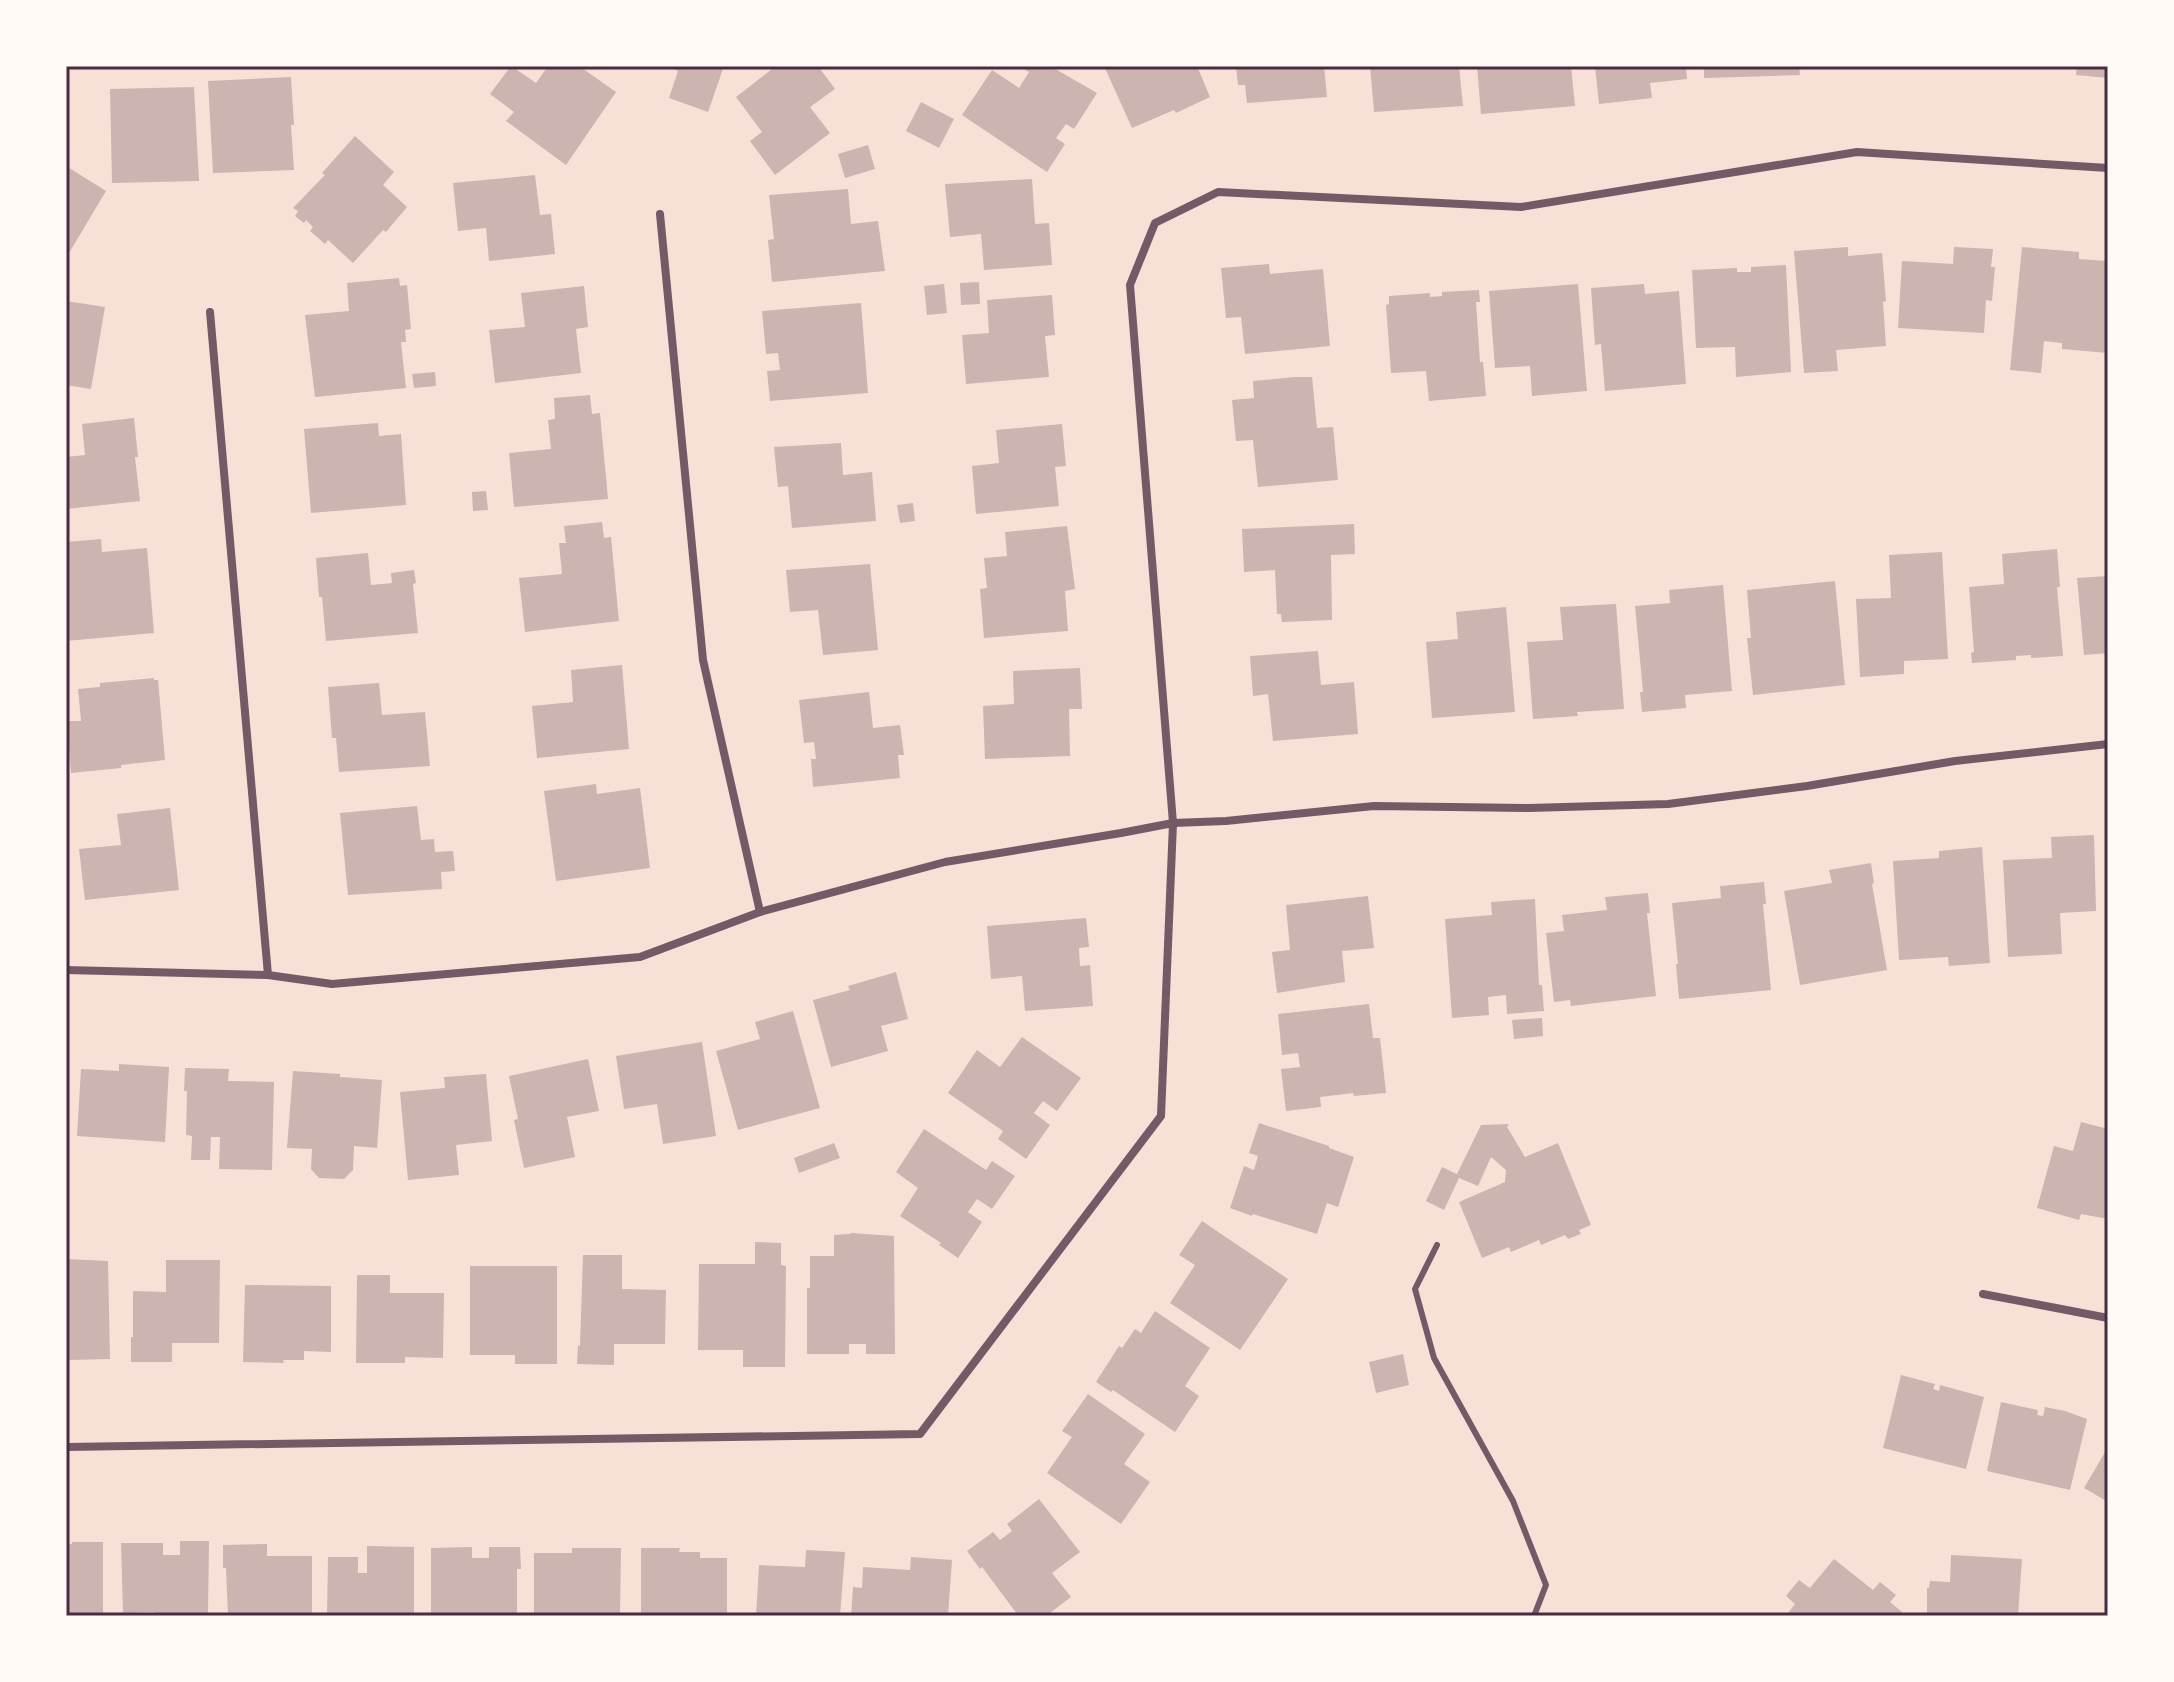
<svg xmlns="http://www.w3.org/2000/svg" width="2174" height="1682" viewBox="0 0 2174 1682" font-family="'DM Sans',sans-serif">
<rect width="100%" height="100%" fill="#f7e1d7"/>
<g fill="#ccb4b1">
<path d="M511,66L536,83L548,66H579L616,92L566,165L506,121L514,112L490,94Z"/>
<path d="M667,66H724L708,112L669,98L678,71Z"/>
<path d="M776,66H818L835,89L810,107L830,133L775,175L750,141L762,132L736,97Z"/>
<path d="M1019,66H1050L1097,93L1074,129L1066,124L1056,138L1065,144L1047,172L962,115L992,70L1019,88L1029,72Z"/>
<path d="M1104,66H1197L1210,97L1176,113L1174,110L1132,128Z"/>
<path d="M1236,66H1324L1327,97L1247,103L1245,85H1238Z"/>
<path d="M1370,66H1459L1463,106L1374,112Z"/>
<path d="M1477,66H1571L1575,106L1481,114Z"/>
<path d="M1595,66H1686L1687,79L1650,83L1652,98L1599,104Z"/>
<path d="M1704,66H1799L1800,75L1704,78Z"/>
<path d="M2077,66H2108V78L2076,75Z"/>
<path d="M291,77L294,125H291L294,170L213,173L208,81Z"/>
<path d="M194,87L199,181L112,183L110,89Z"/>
<path d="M921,102L954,119L939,148L906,131Z"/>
<path d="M355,136L394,172L383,185L407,207L386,232L383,230L353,263L328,240L325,244L310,231L313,227L306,220L304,223L295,216L298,211L293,208L325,175L322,173Z"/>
<path d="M868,145L875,169L845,178L838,154Z"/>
<path d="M66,166L106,191L66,258Z"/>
<path d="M535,175L540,215L551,214L555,254L489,261L486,228L458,231L453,183Z"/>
<path d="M1032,179L1035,224L1049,223L1052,265L984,270L981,234L950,237L945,184Z"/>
<path d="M848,189L851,224L878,221L885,271L772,282L768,240L774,239L769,195Z"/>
<path d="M1848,247V256L1882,253L1886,301L1883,302L1886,346L1836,350L1838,371L1804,373L1794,251Z"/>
<path d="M1954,247L1993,249L1991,267H1995L1992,301L1986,300L1984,333L1898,328L1902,261L1953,264Z"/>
<path d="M2022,247L2079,252V259L2108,261V353L2062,349V343L2044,341L2041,373L2010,370Z"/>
<path d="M1269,264L1270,274L1323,269L1330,346L1245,354L1241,317L1226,318L1221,268Z"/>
<path d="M1786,265L1791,372L1736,377L1735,347L1696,348L1692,270L1737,268V272H1751V267Z"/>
<path d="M399,278L400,286L407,285L411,329L405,330L406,342H401L406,388L315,397L305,315L349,311L347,283Z"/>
<path d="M979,282L980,304L961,305L960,283Z"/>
<path d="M944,284L947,313L927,315L924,286Z"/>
<path d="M1578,284L1587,391L1532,396L1530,366L1495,368L1489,291Z"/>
<path d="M1644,284L1645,294L1679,291L1686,384L1605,391L1601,344L1595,345L1591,288Z"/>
<path d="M584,286L588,327L576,329L581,373L495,383L489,330L525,327L521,293Z"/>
<path d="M1479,290L1480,302H1476L1480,362H1483L1486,396L1429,401L1426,371L1391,373L1386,305L1389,304V296L1430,293V297L1442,296V292Z"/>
<path d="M1052,295L1055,335L1045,336L1049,377L966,384L962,335L989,333L987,300Z"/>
<path d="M66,301L105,307L91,389L66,385Z"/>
<path d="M861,303L868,393L770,401L767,371L780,370L778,353L766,354L762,311Z"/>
<path d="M435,372L436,386L414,388L412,374Z"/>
<path d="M1295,377H1312L1317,428L1333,427L1338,480L1258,487L1253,440L1236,441L1232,400L1254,398L1253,381Z"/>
<path d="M590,395L592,414L600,413L608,499L514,507L509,453L551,449L548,420L555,419L554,398Z"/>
<path d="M134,418L138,457H135L140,501L66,509V457L85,455L82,424Z"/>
<path d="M378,423L379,436L401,434L406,505L311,513L304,429Z"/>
<path d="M1062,424L1066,466L1055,467L1059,506L976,514L972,466L999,463L996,430Z"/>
<path d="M841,443L843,475L872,472L876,521L792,528L788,486L778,487L774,447Z"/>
<path d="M486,491L488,510L473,511L472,492Z"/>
<path d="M913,503L915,521L900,523L897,505Z"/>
<path d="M602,522L604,538L611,537L619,621L525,632L519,578L562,574L559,543H566L564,526Z"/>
<path d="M1354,524L1355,554L1331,555L1332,620L1282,622L1281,614H1277L1275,570L1244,572L1242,529Z"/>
<path d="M1067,526L1075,589L1065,591L1068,631L984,638L980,589L987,588L984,558L1007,556L1005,532Z"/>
<path d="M101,539L102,552L147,548L154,633L66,641V542Z"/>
<path d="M2057,549L2060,587H2057L2063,656L2031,658V655L2016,656V660L1972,663L1971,653L1974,652L1969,587L2004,584L2002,554Z"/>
<path d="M1942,552L1948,659L1904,661V674L1860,677L1856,599L1891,598L1889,555Z"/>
<path d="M368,553L371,585L392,583L391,573L414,570L416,583L413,584L418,633L326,641L322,597H319L316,558Z"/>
<path d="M870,564L878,650L823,655L818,610L790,612L786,570Z"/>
<path d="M2108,576V653L2084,655L2077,578Z"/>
<path d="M1835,581L1845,685L1753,695L1747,638H1751L1747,590Z"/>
<path d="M1723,585L1732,691L1685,695L1686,708L1642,712L1640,692H1643L1635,606L1670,603L1669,590Z"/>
<path d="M1616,604L1624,709L1577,712L1578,716L1533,719L1527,642L1563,640L1560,607Z"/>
<path d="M1506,607L1515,712L1432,718L1426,642L1458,639L1456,612Z"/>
<path d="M1318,651L1321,685L1354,682L1358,734L1273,741L1268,694L1253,696L1250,656Z"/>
<path d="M622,665L629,749L537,758L532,706L573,702L571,670Z"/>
<path d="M1080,668L1082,709H1069L1070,756L985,759L983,706L1014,704L1013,671Z"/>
<path d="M154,678V680H158L165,760L121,765V768L71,773L67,721H81L78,689L100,687V683Z"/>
<path d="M379,683L382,715L425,712L430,766L339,772L336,738H332L328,687Z"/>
<path d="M869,692L873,728L900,725L904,755H898L900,778L813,787L811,759H816L814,742L804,743L799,700Z"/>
<path d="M596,784L597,794L640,788L650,868L556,881L544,791Z"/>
<path d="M417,806L421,840L434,839L435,852L453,851L455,871L441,872L442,889L348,895L340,813Z"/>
<path d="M170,808L179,890L85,900L79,849L121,845L117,814Z"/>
<path d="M2094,835L2096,911L2060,913L2062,954L2008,957L2003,860L2052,858L2051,837Z"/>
<path d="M1982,847L1990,963L1949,966L1948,957L1899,960L1893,861L1939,858V851Z"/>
<path d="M1871,863L1874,883L1872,884L1887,970L1800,985L1784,891L1832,883L1829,870Z"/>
<path d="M1764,882L1766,904H1763L1771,990L1679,999L1676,964H1678L1672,903L1721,898L1720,886Z"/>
<path d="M1648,893L1650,913H1647L1656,996L1571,1006L1570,1000L1554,1002L1546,933L1564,931L1562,915L1607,910L1605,897Z"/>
<path d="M1368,896L1374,948L1342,951L1345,982L1277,993L1272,952L1290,950L1286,905Z"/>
<path d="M1535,899L1539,985H1542L1544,1011L1507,1014L1506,995L1488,997L1489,1015L1452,1018L1445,919L1492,915L1491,902Z"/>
<path d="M1086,918L1089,947L1079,948L1080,966L1090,965L1093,1006L1025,1011L1022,976L991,979L987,926Z"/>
<path d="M896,972L908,1019L881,1026L888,1051L831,1067L813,1000L850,990L848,986Z"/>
<path d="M1369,1004L1373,1038H1380L1386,1093L1354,1096L1353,1093L1320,1097L1321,1107L1286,1111L1281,1069L1300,1067L1298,1053L1282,1055L1278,1014Z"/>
<path d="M793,1011L820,1108L738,1130L716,1051L760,1039L755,1022Z"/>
<path d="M1542,1018L1543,1036L1514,1039L1512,1020Z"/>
<path d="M1022,1037L1081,1078L1057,1111L1043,1101L1034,1113L1050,1125L1026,1159L998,1139L1003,1131L948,1093L977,1050L1000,1067Z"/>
<path d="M702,1042L716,1136L663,1144L657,1104L624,1109L616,1056Z"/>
<path d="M588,1059L599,1111L567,1117L575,1157L524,1168L514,1120L518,1119L509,1076Z"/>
<path d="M119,1064L169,1067L165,1142L77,1136L81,1069L119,1071Z"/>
<path d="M185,1068L229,1069L228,1081L274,1082L272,1170L219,1169L220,1137H211L210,1160H191L192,1136L186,1135L187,1091H184Z"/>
<path d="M293,1071L340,1074V1077L382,1080L377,1148L354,1146L353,1170L344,1179L319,1178L311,1169L312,1149L287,1148Z"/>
<path d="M486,1074L492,1141L456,1145L459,1175L408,1180L400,1092L445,1088L444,1077Z"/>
<path d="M2081,1122L2108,1129V1219L2081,1214L2079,1220L2037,1208L2054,1146L2073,1151Z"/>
<path d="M1259,1123L1329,1146V1148L1354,1157L1338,1207L1327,1203L1317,1234L1253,1214L1252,1216L1230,1208L1244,1166L1254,1170L1258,1156L1249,1153Z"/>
<path d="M1509,1124L1507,1127L1525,1157L1558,1143L1591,1225L1579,1230L1581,1234L1568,1239L1565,1235L1541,1245L1539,1240L1511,1252L1509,1247L1482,1258L1459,1202L1505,1182L1506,1170L1491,1157L1478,1186L1459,1178L1444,1210L1426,1201L1442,1167L1457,1174L1481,1125Z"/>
<path d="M924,1129L986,1170L992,1161L1015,1176L992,1209L977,1199L968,1212L982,1222L958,1258L939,1245L941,1243L900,1216L918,1188L896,1172Z"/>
<path d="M834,1143L840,1158L799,1173L794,1158Z"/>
<path d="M1202,1221L1288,1279L1240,1350L1170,1303L1195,1265L1179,1255Z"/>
<path d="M851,1233L894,1236L895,1354H866V1344H849V1354H807V1288H810V1256H834V1235L850,1234Z"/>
<path d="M755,1242L781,1243V1265L786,1266L785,1367H743V1350H698L699,1264H755Z"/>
<path d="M583,1255H622V1289L666,1290L665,1344H614V1365L577,1364L578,1345L580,1346Z"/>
<path d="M66,1259L108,1261L110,1359L67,1360Z"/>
<path d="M166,1260H220L219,1343H172V1362H131V1337H133V1291L166,1292Z"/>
<path d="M470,1266H557V1364H515V1355H470Z"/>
<path d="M357,1275H390V1293H444L443,1358L405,1357V1363H356Z"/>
<path d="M245,1285L331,1286V1352L304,1351V1360H283L284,1363L243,1362Z"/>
<path d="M1155,1311L1210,1348L1185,1386L1199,1396L1175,1432L1113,1390L1111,1392L1096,1382L1119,1346L1122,1348L1135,1329L1141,1333Z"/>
<path d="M1403,1354L1409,1385L1376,1393L1369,1362Z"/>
<path d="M1901,1375L1935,1384L1933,1389L1939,1391L1940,1385L1984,1397L1966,1469L1883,1448Z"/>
<path d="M1088,1394L1145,1434L1124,1464L1150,1482L1121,1524L1047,1473L1072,1437L1062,1431Z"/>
<path d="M2001,1402L2038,1410L2037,1415L2043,1416L2045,1407L2065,1411L2087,1419L2070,1490L1987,1471Z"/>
<path d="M2108,1447V1502L2084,1488Z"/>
<path d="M1039,1499L1080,1552L1052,1573L1071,1597L1046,1616H1014L1017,1614L982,1567L980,1569L967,1551L993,1532L1000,1540L1012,1531L1007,1524Z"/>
<path d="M180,1541H209L208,1616H155V1612L123,1613L121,1543H163V1555H180Z"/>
<path d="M72,1542H103V1616H66V1544H72Z"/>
<path d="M267,1544V1556H312V1616H228L226,1568H223V1545Z"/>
<path d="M367,1546L414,1547V1616H327L328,1557H358V1573H367Z"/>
<path d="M472,1547V1558H489V1547H520L521,1569H517V1616H431V1548Z"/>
<path d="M572,1548H621L620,1616H534V1553H572Z"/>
<path d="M641,1548H680L679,1552H700V1558H727V1616H641Z"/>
<path d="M806,1550L845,1552L840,1616H756L759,1565L805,1567Z"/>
<path d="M1951,1555L2022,1559L2018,1616H1927V1588H1929L1930,1581L1950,1582Z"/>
<path d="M911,1557L952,1560L948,1616H851L853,1587L862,1588L863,1567L910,1570Z"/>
<path d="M1834,1559L1873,1590L1880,1582L1896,1595L1890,1602L1902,1612L1898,1616H1791L1788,1613L1795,1604L1786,1596L1799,1580L1810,1588Z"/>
</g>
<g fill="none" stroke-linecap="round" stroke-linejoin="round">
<path stroke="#755966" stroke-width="6" d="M1437,1245L1415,1289L1434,1358L1513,1501L1546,1585L1534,1616"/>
<g stroke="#755966" stroke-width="8">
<path d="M660,214L703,660L760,912"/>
<path d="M210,312L268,975"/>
<path d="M66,970L268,975L332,984L640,957L760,912L945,862L1121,833L1173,823L1226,821L1374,806L1529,808L1668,804L1807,786L1955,761L2108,744"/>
<path d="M1983,1294L2108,1318"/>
<path d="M66,1447L920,1434L1161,1116L1173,823L1130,285L1155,223L1218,192L1521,207L1857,152L2108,168"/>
</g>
</g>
<rect width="2174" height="1682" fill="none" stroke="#fffaf5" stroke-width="136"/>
<rect x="68" y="68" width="2038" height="1546" fill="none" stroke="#4a2c40" stroke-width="3"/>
</svg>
